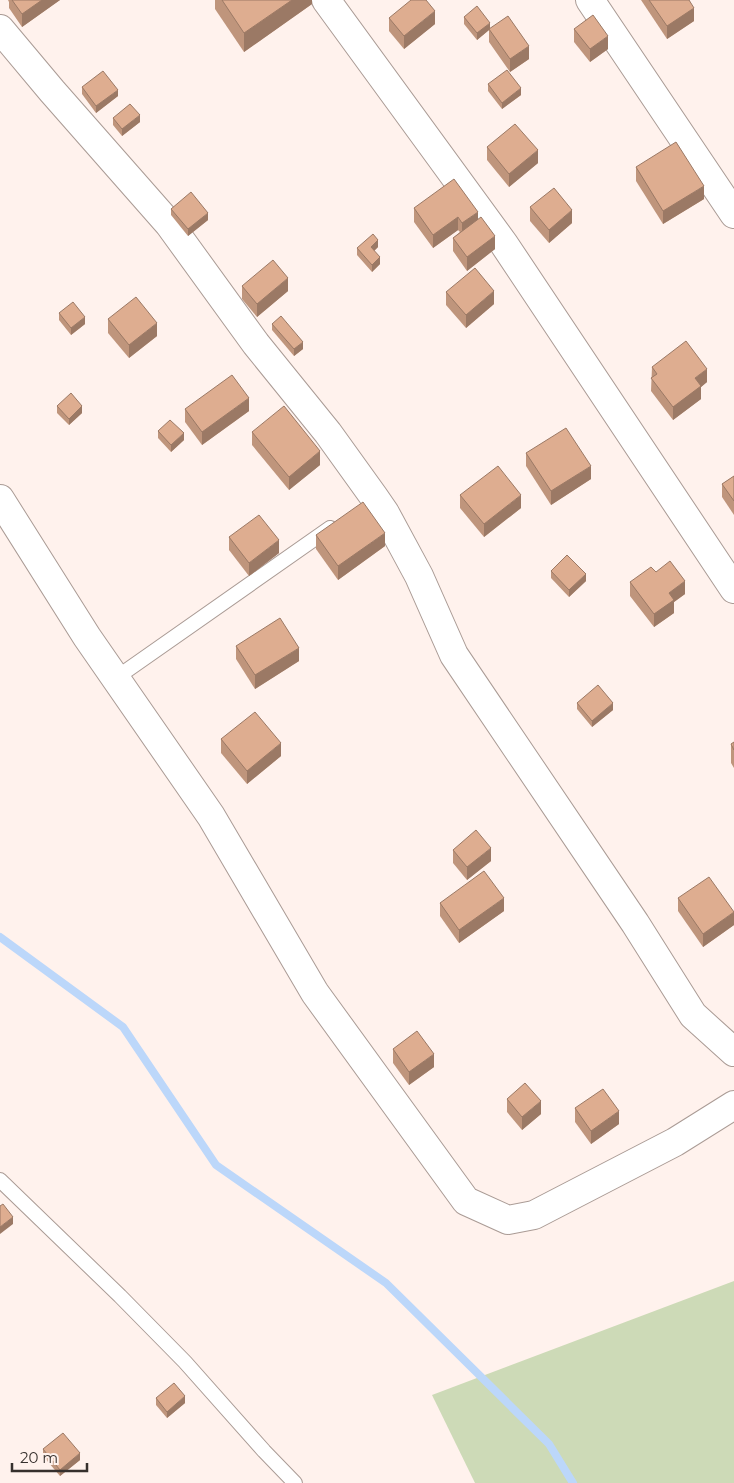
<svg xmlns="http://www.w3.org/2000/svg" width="734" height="1483" viewBox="0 0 734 1483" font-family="Montserrat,sans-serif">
<rect width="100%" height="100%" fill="#fff2ed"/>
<path fill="#cddab7" d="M734,1281V1483H475L432,1395Z"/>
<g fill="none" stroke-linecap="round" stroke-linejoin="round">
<path stroke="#bcd7fa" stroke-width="8" d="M0,937L123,1027L216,1165L386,1283L549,1444L573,1483"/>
<g stroke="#aa9b95" stroke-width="16">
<g id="lane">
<path d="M116,678L330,528"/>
<path d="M0,1180L120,1296L185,1362L264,1451L295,1483"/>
</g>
</g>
<g stroke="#aa9b95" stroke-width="30">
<g id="street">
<path d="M326,0L504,244L734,589"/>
<path d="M590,0L734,214"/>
<path d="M0,29L52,91L169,224L256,344L328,433L374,497L385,513L419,576L454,655L635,923L693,1015L734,1052"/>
<path d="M0,499L87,637L211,816L315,993L466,1201L508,1220L534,1215L675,1142L734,1105"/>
</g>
</g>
<use href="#lane" stroke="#fff" stroke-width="14"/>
<use href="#street" stroke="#fff" stroke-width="28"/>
</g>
<g fill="#bf957c">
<path d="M8,0H60L22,27L9,8V2Z"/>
<path d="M215,0H312V4L244,52L215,9Z"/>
<path d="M641,0H689L694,21L667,39Z"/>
<path d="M464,17L490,28L529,59L510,72L489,42V30L477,40L464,24Z"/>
<path d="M389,18L435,24L404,49L389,31Z"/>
<path d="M574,29L608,49L590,62L574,42Z"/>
<path d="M488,84L521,95L502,109L488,91Z"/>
<path d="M82,87L118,96L96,113L82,94Z"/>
<path d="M113,118L140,122L122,136L113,125Z"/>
<path d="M487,147L538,163L509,187L487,160Z"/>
<path d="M636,167L704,199L663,224L636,181Z"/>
<path d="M530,207L572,223L549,243L530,221Z"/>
<path d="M414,208L478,219L495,249L467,271L453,251V238L460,232L458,230L433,248L414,222Z"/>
<path d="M171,209L208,220L188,236L171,215Z"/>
<path d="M378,247L374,251L380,264L372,272L357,255V248Z"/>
<path d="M242,286L288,291L257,317L242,299Z"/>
<path d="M446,292L494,304L466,328L446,305Z"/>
<path d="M59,313L85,324L71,335L59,320Z"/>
<path d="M108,319L157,336L129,358L108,333Z"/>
<path d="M272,324L303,349L294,356L272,330Z"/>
<path d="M652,367L707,382L701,387V399L673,420L651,391Z"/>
<path d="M57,406L82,413L69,425L57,413Z"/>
<path d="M185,409L249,411L202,445L185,422Z"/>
<path d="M158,431L184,440L171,452L158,438Z"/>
<path d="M252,432L320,465L289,490L252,445Z"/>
<path d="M526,453L591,479L551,505L526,466Z"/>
<path d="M734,476V515L722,497V484Z"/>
<path d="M460,495L521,508L484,537L460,508Z"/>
<path d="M316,535L385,546L338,580L316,549Z"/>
<path d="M229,537L279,553L249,576L229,550Z"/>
<path d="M551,571L586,581L569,597L551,578Z"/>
<path d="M656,572L685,594L674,602V613L654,627L630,596V582Z"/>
<path d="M236,646L299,661L255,689L236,659Z"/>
<path d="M577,703L613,710L592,727L577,709Z"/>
<path d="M221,739L281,756L247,784L221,753Z"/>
<path d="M734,742V768L731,763V744Z"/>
<path d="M453,850L491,861L467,880L453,863Z"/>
<path d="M678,898L734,925L703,947L678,911Z"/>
<path d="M440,903L504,911L459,943L440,916Z"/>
<path d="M393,1049L434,1067L409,1085L393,1063Z"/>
<path d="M507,1099L541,1114L522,1130L507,1112Z"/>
<path d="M575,1108L619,1124L591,1144L575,1122Z"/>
<path d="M156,1398L185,1403L167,1418L156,1405Z"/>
<path d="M43,1449L80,1460L60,1476L43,1456Z"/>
</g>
<g fill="#9b7965">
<path d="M42,0H60L22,27V14Z"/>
<path d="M292,0H312V4L244,52V33Z"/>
<path d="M694,8V21L667,39V26Z"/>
<path d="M435,11V24L404,49V36Z"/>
<path d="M490,23V30L489,29V30L477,40V33Z"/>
<path d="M608,36V49L590,62V49Z"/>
<path d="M529,46V59L510,72V59Z"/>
<path d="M521,88V95L502,109V103Z"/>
<path d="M118,90V96L96,113V106Z"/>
<path d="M140,115V122L122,136V129Z"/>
<path d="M538,150V163L509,187V174Z"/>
<path d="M704,186V199L663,224V211Z"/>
<path d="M572,210V223L549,243V230Z"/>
<path d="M478,212V225L462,236V223Z"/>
<path d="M208,213V220L188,236V229Z"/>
<path d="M458,217V230L433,248V235Z"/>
<path d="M495,236V249L467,271V257Z"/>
<path d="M378,240V247L371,254V247Z"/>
<path d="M380,257V264L372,272V265Z"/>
<path d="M288,278V291L257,317V304Z"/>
<path d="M494,291V304L466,328V315Z"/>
<path d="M85,317V324L71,335V328Z"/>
<path d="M157,323V336L129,358V345Z"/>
<path d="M303,342V349L294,356V349Z"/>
<path d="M707,369V382L701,387V399L673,420V407L695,378Z"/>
<path d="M249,398V411L202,445V432Z"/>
<path d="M82,406V413L69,425V419Z"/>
<path d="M184,433V440L171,452V445Z"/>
<path d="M320,451V465L289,490V477Z"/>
<path d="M591,466V479L551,505V491Z"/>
<path d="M521,495V508L484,537V524Z"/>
<path d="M385,533V546L338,580V566Z"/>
<path d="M279,540V553L249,576V563Z"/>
<path d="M586,574V581L569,597V590Z"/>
<path d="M685,581V594L674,602V613L654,627V614L669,593Z"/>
<path d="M299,648V661L255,689V675Z"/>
<path d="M613,703V710L592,727V721Z"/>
<path d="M281,743V756L247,784V771Z"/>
<path d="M491,848V861L467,880V867Z"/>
<path d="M504,898V911L459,943V930Z"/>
<path d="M734,912V925L703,947V934Z"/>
<path d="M434,1054V1067L409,1085V1072Z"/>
<path d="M541,1101V1114L522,1130V1117Z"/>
<path d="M619,1111V1124L591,1144V1131Z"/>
<path d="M13,1217V1224L0,1234V1227Z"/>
<path d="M185,1396V1403L167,1418V1412Z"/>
<path d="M80,1453V1460L60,1476V1470Z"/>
</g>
<g fill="#dead90" stroke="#9b7965">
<path d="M12,0H42L22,14Z"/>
<path d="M222,0H292L244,33Z"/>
<path d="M411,0H426L435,11L404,36L389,18Z"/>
<path d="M649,0H689L694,8L667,26Z"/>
<path d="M477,6L490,23L477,33L464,17Z"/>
<path d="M593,15L608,36L590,49L574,29Z"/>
<path d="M508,16L529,46L510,59L489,29Z"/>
<path d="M507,70L521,88L502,103L488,84Z"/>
<path d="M103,71L118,90L96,106L82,87Z"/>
<path d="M130,104L140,115L122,129L113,118Z"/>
<path d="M515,124L538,150L509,174L487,147Z"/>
<path d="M676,142L704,186L663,211L636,167Z"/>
<path d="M454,179L478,212L462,223L458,217L433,235L414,208Z"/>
<path d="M554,188L572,210L549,230L530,207Z"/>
<path d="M191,192L208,213L188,229L171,209Z"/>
<path d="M481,217L495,236L467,257L453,238Z"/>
<path d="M373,234L378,240L371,247L380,257L372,265L357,248Z"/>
<path d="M273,260L288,278L257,304L242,286Z"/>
<path d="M475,268L494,291L466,315L446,292Z"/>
<path d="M136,297L157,323L129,345L108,319Z"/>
<path d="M73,302L85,317L71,328L59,313Z"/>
<path d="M281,316L303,342L294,349L272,324Z"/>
<path d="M686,341L707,369L695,378L701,386L673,407L651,378L657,374L652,367Z"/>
<path d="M232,375L249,398L202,432L185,409Z"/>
<path d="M71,393L82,406L69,419L57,406Z"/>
<path d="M284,406L320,451L289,477L252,432Z"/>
<path d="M170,420L184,433L171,445L158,431Z"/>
<path d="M566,428L591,466L551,491L526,453Z"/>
<path d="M498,466L521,495L484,524L460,495Z"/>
<path d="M734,476V501L722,484Z"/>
<path d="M363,502L385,533L338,566L316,535Z"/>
<path d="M259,515L279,540L249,563L229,537Z"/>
<path d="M567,555L586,574L569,590L551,571Z"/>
<path d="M670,561L685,581L669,593L674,600L654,614L630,582L651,567L656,572Z"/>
<path d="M280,618L299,648L255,675L236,646Z"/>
<path d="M598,685L613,703L592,721L577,703Z"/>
<path d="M255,712L281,743L247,771L221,739Z"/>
<path d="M734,742V750L731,744Z"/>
<path d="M476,830L491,848L467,867L453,850Z"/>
<path d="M484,871L504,898L459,930L440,903Z"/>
<path d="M709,877L734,912L703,934L678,898Z"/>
<path d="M417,1031L434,1054L409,1072L393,1049Z"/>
<path d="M525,1083L541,1101L522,1117L507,1099Z"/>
<path d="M603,1089L619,1111L591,1131L575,1108Z"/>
<path d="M3,1204L13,1217L0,1227V1206Z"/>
<path d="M174,1383L185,1396L167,1412L156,1398Z"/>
<path d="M63,1433L80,1453L60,1470L43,1449Z"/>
</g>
<path d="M12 1463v8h75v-8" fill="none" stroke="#36302d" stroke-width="2.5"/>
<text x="20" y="1463" font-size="15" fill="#36302d" stroke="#fff2ed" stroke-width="4" paint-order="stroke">20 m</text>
</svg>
